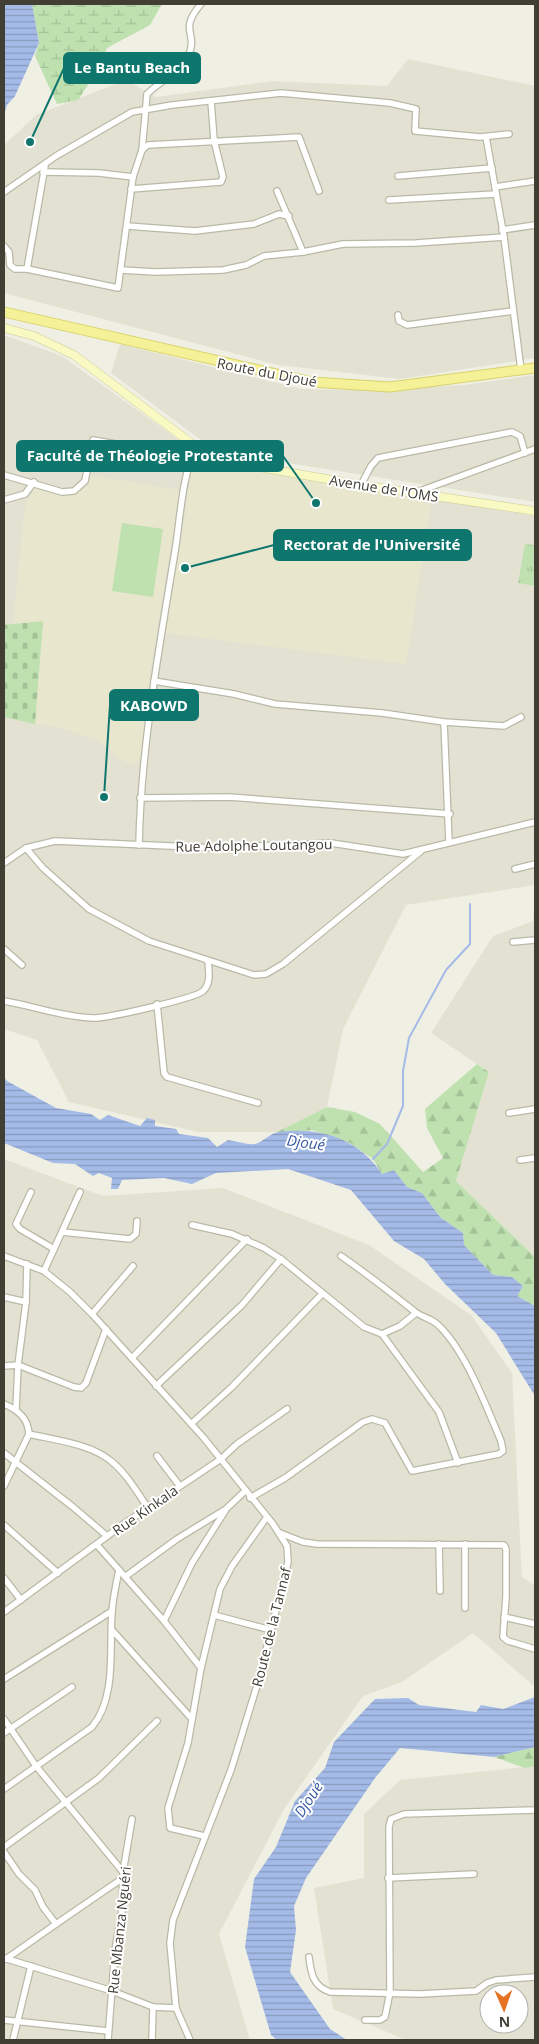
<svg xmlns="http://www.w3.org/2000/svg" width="539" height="2044" viewBox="0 0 539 2044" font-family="'Open Sans',sans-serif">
<defs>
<pattern id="grass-tufts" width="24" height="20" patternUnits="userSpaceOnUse" patternTransform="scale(1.25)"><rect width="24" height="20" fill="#bee1af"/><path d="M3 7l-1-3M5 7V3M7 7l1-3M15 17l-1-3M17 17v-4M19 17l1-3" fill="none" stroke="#a4c297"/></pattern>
<pattern id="forest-firs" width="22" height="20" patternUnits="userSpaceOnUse" patternTransform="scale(1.25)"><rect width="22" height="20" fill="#bee1af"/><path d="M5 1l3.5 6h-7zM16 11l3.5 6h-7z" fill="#a4c297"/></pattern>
<pattern id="wetland-marsh" width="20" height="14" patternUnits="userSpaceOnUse" patternTransform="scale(1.25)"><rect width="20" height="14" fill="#bee1af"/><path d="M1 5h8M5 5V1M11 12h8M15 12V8" fill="none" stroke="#a4c297"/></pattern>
<pattern id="cemetery-stones" width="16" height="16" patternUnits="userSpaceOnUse" patternTransform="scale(1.25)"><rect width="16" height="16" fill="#bee1af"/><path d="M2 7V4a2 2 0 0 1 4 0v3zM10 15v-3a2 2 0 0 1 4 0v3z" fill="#a4c297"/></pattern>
<pattern id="water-rules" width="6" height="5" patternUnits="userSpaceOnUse" patternTransform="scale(1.25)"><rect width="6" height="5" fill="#a4bbe8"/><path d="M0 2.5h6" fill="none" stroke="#8799bd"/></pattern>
</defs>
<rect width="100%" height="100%" fill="#f0efe3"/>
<g fill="#e3e2d2" fill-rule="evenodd">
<path d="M408,59L535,86V358L400,379L278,365L4,293V145L36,115L126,80L156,97L272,81L387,86Z"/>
<path d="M4,335L62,356L197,453L194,457L255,470L535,516V885L406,905L343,1029L327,1107L277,1132H198L69,1102L37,1040L4,1029Z"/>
<path d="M120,344L302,389L367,390L465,385L535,375V502L217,452L111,373Z"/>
<path d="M535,895V1257L456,1181L489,1072L431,1033L493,936L533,921Z"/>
<path d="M4,1159L103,1196L223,1188L369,1245L471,1315L512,1373L522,1577L535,1585V1687L473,1633L402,1682L363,1696L284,1809L219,1934L250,2040H4Z"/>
<path d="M535,1766V2040H406L333,2009L314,1888L364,1878V1814L400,1780ZM489,1994H519V2024H489Z"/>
</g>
<g fill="#e8e7ce">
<path d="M197,453L215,462L255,470L431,501L406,664L166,633L194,457Z"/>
<path d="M89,475L180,490L151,665L141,756L136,763L131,764L122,760L99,741L55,726L35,724L43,622L13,624L25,506L35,486L68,495L87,486Z"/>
</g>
<path fill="url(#grass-tufts)" d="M525,544L535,545V586L518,583Z"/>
<g fill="url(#forest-firs)">
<path d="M477,1064L489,1072L456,1181L535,1257V1306L517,1296L523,1286L512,1277L493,1275L464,1245L463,1233L440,1217L422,1193L407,1187L394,1170L382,1174L373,1159L350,1143L312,1130L297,1132H277L327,1107L355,1112L380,1124L423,1172L443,1158L427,1128L425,1109Z"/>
<path d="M535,1747V1766L525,1768L494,1757Z"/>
</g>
<path fill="url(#wetland-marsh)" d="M32,4H162L150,25L107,48L92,79L78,100L57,104L35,56L39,43Z"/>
<path fill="url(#cemetery-stones)" d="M43,621L35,724L4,717V625Z"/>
<path fill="#bee1af" d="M122,523L163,529L153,597L112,591Z"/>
<g fill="url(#water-rules)">
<path d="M4,4H32L39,43L15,96L7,105L4,115Z"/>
<path d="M4,1077L7,1081L56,1108L91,1114L100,1120L108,1115L140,1126L147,1118L155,1120V1126L176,1129L179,1134L208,1138L217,1147L228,1140C236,1141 248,1145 255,1144C263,1142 270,1133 279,1132C320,1127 358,1138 382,1174L394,1170L407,1187L422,1193L440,1217L463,1233L464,1245L493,1275L512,1277L523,1286L517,1296L535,1306V1396L496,1333L445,1284L424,1259L394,1241L351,1190L288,1169L216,1173L192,1184L164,1178L122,1180L118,1189H111L112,1178L99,1173L93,1176L75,1164L53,1163L4,1143Z"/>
<path d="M535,1697V1747L494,1757L400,1748L375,1778L306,1878L294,1906L296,1930L290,1972L330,2029L347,2040H277L271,2035L245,1947L254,1879L276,1847L295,1801L325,1768L334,1742L375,1699L408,1698L419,1705L476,1712L481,1705L503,1709Z"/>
</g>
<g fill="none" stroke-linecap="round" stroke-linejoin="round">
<path stroke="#a4bbe8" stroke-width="2" d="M373,1159L387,1144L403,1106V1071L409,1038L446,970L470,944V904"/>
<g stroke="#bab9a7" stroke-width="8">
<g id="street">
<path d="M486,137L504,237L521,370"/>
<path d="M142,150L148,145L299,137L319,191"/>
<path d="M43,172L99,173L133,177"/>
<path d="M398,176L492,168"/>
<path d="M495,187L535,181"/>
<path d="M131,189L221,182L223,177L214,140L211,101"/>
<path d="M277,191L303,252"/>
<path d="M4,192L56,156L132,112L172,105L281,93L390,103L416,109L415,131L480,137L509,134"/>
<path d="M389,200L496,194"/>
<path d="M127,226L195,231L254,224L279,214L289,216"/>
<path d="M502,230L535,225"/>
<path d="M4,246L9,252L10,265L15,269H27L118,288L133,177L142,150L147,94C160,81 184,70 189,54C198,32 178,31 201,4"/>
<path d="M27,269L45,166"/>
<path d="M121,270L156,272L223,270L246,265L264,256L303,252L343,244L416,243L504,237"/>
<path d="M398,315L399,321L407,325L513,311"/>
<path d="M4,475L62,492L74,491L85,481L93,440L191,457"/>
<path d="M361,485L371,466L378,458L512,432L520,436L525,453"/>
<path d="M417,492L535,449"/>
<path d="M4,500L25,494L34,482"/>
<path d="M154,681L234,694L275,704L382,713L444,722L504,726L521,717"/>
<path d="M444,722L449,842"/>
<path d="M140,798L229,797L450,814"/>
<path d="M139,845C141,744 160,644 176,545C180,518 183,470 196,449"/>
<path d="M26,848L43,868L89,909L149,941L254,975L266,974L283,964L421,851"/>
<path d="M4,863L26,848L55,841L216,848L331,843L403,854L535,822"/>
<path d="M515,869L535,864"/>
<path d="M513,942L535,940"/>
<path d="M4,949L22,965"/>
<path d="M4,1001C34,1006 62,1017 93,1018C105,1019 196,998 203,991C211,984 209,971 208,962"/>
<path d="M157,1004L164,1073L167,1077L258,1103"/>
<path d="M509,1113L535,1109"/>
<path d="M520,1160L535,1158"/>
<path d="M31,1192L16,1224L20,1229L54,1249"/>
<path d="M192,1225L232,1234L264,1248L281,1259L364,1327L382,1334L439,1412L458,1463"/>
<path d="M62,1232L130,1239L136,1234L137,1221"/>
<path d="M4,1256L44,1271L70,1292L92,1314L203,1437L273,1524L287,1546L288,1562L259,1679L231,1770L173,1920L170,1943L176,2008L190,2040"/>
<path d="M44,1271L80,1192"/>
<path d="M4,1297L26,1302L18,1365L74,1387L81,1388L86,1383L106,1329"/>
<path d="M26,1302L27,1264"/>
<path d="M92,1314L133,1266"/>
<path d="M382,1334L400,1326L416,1313"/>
<path d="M132,1358L247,1239"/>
<path d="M4,1366L18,1365L16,1409"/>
<path d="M156,1386L242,1305L281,1259"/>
<path d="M4,1404C18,1410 28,1418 29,1434L4,1486"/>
<path d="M191,1424L232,1387L322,1294"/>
<path d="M29,1434C55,1440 91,1444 111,1461C126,1473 137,1492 148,1508"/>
<path d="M4,1453L73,1507L107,1536"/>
<path d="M157,1456L179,1485"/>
<path d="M250,1498L285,1478L363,1422L372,1419L385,1423L412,1471L499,1454L503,1451L501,1441C486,1406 465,1349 437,1324C430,1318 421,1317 414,1311C390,1292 366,1273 341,1256"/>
<path d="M4,1525L58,1573"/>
<path d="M280,1533L303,1542L317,1544L504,1545L506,1549V1597L503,1637L508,1641L535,1649"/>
<path d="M439,1544L440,1591"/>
<path d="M465,1544V1608"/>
<path d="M97,1545L164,1621L201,1668L188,1743L168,1808L170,1828L204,1836"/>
<path d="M126,1576L177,1539L226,1509L245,1491"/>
<path d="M4,1578L21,1600"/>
<path d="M4,1612L125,1523L221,1459L237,1444L287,1409"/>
<path d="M214,1615L271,1630"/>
<path d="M504,1617L535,1624"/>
<path d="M164,1621L192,1563L225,1511"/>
<path d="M112,1630L192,1719"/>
<path d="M201,1668L220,1589L232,1566L267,1517"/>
<path d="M4,1679L112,1611"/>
<path d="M4,1719L36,1766L123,1872"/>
<path d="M4,1733L72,1687"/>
<path d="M4,1789L92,1727C117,1697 109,1648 112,1612C113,1598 116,1584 119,1570"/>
<path d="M4,1847L99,1778L157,1721"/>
<path d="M4,1852L19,1874L35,1890L43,1907L56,1924L6,1959"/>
<path d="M388,1878L474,1874"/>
<path d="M56,1924L123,1878"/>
<path d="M309,1957C311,1974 313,1986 330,1992L420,1994L476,1991L487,1983L496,1980L535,1977"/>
<path d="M4,1958L112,1991L153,2007L176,2008"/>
<path d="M4,2020L108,2031"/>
<path d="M365,2020H380L385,2017L390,1992L389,1827L391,1819L404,1814L535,1810"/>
<path d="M13,2040L31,1966"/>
<path d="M108,2040L115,1950L122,1910L123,1872L132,1819"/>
<path d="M152,2040L153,2007"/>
</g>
</g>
<g stroke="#cccb96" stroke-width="9">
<path id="secondary" d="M4,328L34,336L74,355L207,455L224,461L361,485L535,511"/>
</g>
<g stroke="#d8d26a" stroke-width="11">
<path id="primary" d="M4,312L312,382L390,387L535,368"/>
</g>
<use href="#street" stroke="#fff" stroke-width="5.5"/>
<use href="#secondary" stroke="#f9f9c4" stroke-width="8"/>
<use href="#primary" stroke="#f5f198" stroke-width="9"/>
</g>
<g text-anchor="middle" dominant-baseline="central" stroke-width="4" stroke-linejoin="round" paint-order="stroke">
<g font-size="14" fill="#413f34" stroke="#fff">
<text transform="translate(267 372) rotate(11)">Route du Djoué</text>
<text transform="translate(384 488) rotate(9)">Avenue de l'OMS</text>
<text transform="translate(254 845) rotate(-1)">Rue Adolphe Loutangou</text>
<text transform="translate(145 1510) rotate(-35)">Rue Kinkala</text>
<text transform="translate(271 1627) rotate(-76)">Route de la Tannaf</text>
<text transform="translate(119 1930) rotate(-84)">Rue Mbanza Nguéri</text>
</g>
<g font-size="15" font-style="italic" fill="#385ba2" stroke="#fff">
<text transform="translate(306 1142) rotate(8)">Djoué</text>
<text transform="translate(308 1799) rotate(-57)">Djoué</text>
</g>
</g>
<path fill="none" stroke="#0f766e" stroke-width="2" d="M30 142L64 68M316 503L283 456M185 568L274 545M104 797L110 705"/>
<g fill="#0f766e" stroke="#fff" stroke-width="2">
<circle cx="30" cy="142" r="5"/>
<circle cx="316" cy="503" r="5"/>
<circle cx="185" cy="568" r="5"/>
<circle cx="104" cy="797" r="5"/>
</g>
<g fill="#0f766e" stroke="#0f766e" stroke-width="2">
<rect x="64" y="53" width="136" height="30" rx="5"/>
<rect x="17" y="441" width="266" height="30" rx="5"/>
<rect x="274" y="530" width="197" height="30" rx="5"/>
<rect x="110" y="690" width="88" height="30" rx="5"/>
</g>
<g font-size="15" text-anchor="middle" font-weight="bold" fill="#fff">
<text x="132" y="73">Le Bantu Beach</text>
<text x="150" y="461">Faculté de Théologie Protestante</text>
<text x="372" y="550">Rectorat de l'Université</text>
<text x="154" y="711">KABOWD</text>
</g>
<rect width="539" height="2044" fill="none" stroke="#413f34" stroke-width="10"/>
<g transform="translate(504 2009) rotate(178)"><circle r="24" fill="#ffffff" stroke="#b3b2ae"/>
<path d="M0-4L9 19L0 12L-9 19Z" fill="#e67224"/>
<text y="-8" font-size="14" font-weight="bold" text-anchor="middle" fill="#413f34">N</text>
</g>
</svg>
